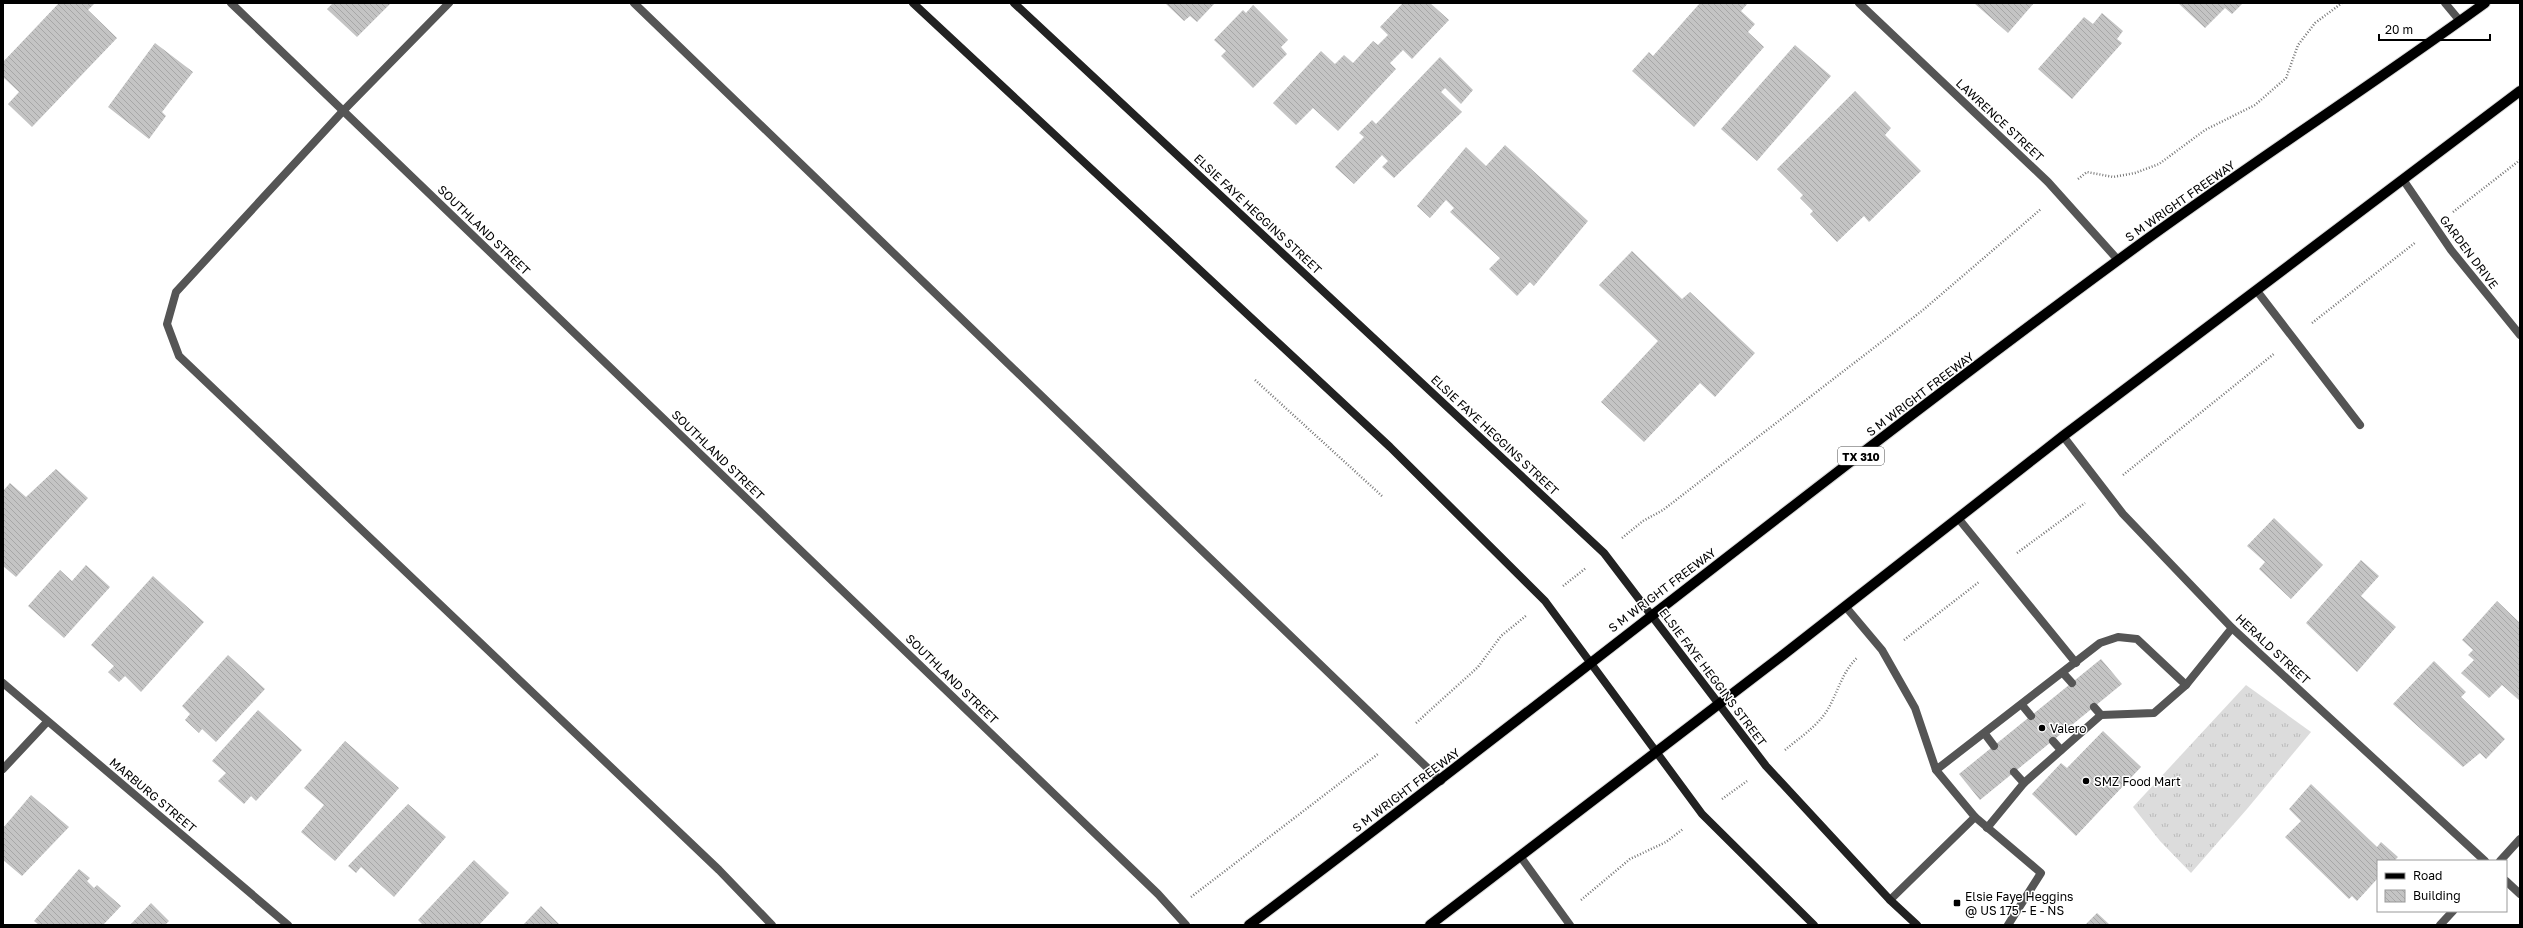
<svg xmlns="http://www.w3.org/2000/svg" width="2523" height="928" viewBox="0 0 2523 928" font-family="'Golos Text',sans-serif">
<defs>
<pattern id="grass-tufts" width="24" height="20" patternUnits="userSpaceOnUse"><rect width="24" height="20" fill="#dcdcdc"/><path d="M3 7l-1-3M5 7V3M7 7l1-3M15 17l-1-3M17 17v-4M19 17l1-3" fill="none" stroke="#bbb"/></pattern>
<pattern id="building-back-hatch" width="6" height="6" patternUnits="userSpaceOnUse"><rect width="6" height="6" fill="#c4c4c4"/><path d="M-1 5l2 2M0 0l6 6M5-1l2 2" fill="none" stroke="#a7a7a7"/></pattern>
</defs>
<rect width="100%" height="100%" fill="#fff"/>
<path fill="url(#grass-tufts)" d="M2246,685L2311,732L2247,809L2191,873L2160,841L2133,807Z"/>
<g fill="url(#building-back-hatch)">
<path d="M59,3H95L88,10L117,38L32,127L8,104L19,92L3,77V62Z"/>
<path d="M333,3H391L357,37L327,9Z"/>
<path d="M1165,3H1215L1197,22L1190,16L1184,21Z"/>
<path d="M1403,3H1430L1449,20L1412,59L1403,50L1390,63L1396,69L1338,131L1313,108L1296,125L1273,103L1321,51L1335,64L1344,55L1353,63L1373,41L1378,45L1388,35L1380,27Z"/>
<path d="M1700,3H1748L1741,11L1755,24L1748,32L1764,47L1694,127L1632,71L1649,52L1653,56Z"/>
<path d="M1974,3H2034L2008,33Z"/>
<path d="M2178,3H2243L2232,14L2225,8L2205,28Z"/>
<path d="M1253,5L1288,40L1281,47L1287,54L1253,88L1221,56L1226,51L1214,40L1243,10L1246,13Z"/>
<path d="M2102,13L2123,31L2117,39L2122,43L2072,99L2038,69L2084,17L2093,24Z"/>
<path d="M155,43L193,72L162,112L166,116L149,139L108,107Z"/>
<path d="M1795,45L1831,76L1757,161L1721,129Z"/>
<path d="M1440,57L1473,90L1461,104L1445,88L1441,92L1462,112L1394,178L1382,167L1388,161L1382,155L1354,184L1335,167L1364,137L1359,133L1372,120L1376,124Z"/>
<path d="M1855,91L1891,128L1885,135L1921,171L1869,222L1864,216L1837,242L1810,214L1813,211L1800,198L1803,195L1777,169Z"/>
<path d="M1505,145L1588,221L1534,286L1530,282L1517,296L1489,269L1500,258L1450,212L1454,208L1446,200L1430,218L1417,206L1466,147L1486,166Z"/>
<path d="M1632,251L1682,299L1690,292L1755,353L1715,397L1700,383L1644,442L1601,402L1658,341L1599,285Z"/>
<path d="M56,469L88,498L16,577L3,566V491L10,483L26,497Z"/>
<path d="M2274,518L2323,565L2291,599L2259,569L2265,562L2247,546Z"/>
<path d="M2361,560L2379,576L2361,596L2396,627L2357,672L2306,623Z"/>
<path d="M86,565L110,587L64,638L28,606L60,570L72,581Z"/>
<path d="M153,576L204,622L141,692L125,676L119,682L108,672L114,666L91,645Z"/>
<path d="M2497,601L2520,623V701L2502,685L2489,698L2461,673L2474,660L2468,655L2473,650L2462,640Z"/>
<path d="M228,655L265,689L216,742L202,729L199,733L185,720L190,714L182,706Z"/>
<path d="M2101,659L2122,684L1980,800L1959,774Z"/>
<path d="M2434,661L2466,692L2461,697L2505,739L2486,759L2480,753L2463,767L2393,704Z"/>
<path d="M258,710L302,750L256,801L251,796L244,804L218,781L226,773L212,761Z"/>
<path d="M2103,731L2141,767L2076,836L2032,794L2061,763L2067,768Z"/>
<path d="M345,741L399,788L335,861L301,832L324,805L304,788Z"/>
<path d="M2311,784L2377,847L2381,842L2398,857L2394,861H2378V878L2357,901L2352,896L2349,899L2285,837L2301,821L2289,809Z"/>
<path d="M31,795L69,827L22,876L3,860V828Z"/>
<path d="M408,804L446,837L394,897L361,867L356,873L348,866Z"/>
<path d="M474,860L509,893L479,925H423L418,920Z"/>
<path d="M79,869L90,878L87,881L94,888L97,885L121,906L103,925H39L34,921Z"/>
<path d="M151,903L169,921L165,925H130Z"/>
<path d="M541,906L560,925H523Z"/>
<path d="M2097,913L2110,925H2085Z"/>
</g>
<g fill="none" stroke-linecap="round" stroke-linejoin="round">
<g stroke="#dbdbdb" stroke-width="12">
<g id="primary">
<path d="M1249,925C1540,707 1823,477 2117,261C2237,172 2364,91 2485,3"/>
<path d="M1430,925L1783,655L2063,436L2520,91"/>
</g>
</g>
<g stroke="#777" stroke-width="2.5" stroke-dasharray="1 2" stroke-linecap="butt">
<path d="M2078,179L2087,172L2113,177L2135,173L2159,164L2205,130L2255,105L2286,78L2298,45L2315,23L2342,3"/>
<path d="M2453,212L2520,160"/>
<path d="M2312,323L2416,242"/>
<path d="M1255,380L1382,496"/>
<path d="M2123,475L2275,353"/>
<path d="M1622,538L1643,521L1663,510L1923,310L2041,209"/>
<path d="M2017,553L2085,503"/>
<path d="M1563,586L1586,568"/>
<path d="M1904,640L1979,582"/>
<path d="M1416,723L1478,667L1501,636L1527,615"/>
<path d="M1785,750C1799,738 1818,726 1828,709C1838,692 1842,672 1857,658"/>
<path d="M1722,799L1747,781"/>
<path d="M1191,897L1378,754"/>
<path d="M1581,900L1630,859L1666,842L1683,829"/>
</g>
<g stroke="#555" stroke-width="8">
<path d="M449,3L343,111L176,292L167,324L179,356L719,870L772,925"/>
<path d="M634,3L1441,781"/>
<path d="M2257,291L2360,425"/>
<path d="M1958,518L2076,663"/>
<path d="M1845,606L1882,650L1915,708L1936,770L2100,643L2118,637L2137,639L2186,685"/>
<path d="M2063,673L2072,683"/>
<path d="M2022,705L2031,716"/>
<path d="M2094,707L2101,715"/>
<path d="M1985,734L1994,746"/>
<path d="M2053,741L2061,750"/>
<path d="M1936,770L1975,817L2041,873L2008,925"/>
<path d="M2014,772L2024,783"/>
<path d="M1987,828L2024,783L2101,715L2154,713L2186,685L2232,628"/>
<path d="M1520,856L1570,925"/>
<path d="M1890,900L1975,817"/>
</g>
<g stroke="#555" stroke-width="8">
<path d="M231,3L1158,894L1186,925"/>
<path d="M1859,3L2048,182L2118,260"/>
<path d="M2445,3L2460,21"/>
<path d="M2404,181L2451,250L2520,335"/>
<path d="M2063,436L2123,514L2232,628L2485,861"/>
<path d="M3,683L288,925"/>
<path d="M3,769L47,722"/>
<path d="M2500,861L2520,839"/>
<path d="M2506,881L2520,894"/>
<path d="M2440,925L2453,911"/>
</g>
<g stroke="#222" stroke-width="8">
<path d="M913,3L1390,447L1545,601L1702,814L1814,925"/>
<path d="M1014,3L1604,553L1766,766L1890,900L1917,925"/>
</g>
<use href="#primary" stroke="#000" stroke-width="10"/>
</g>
<g fill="#000" stroke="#fff" stroke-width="1.5">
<circle cx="2042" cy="728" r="4"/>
<circle cx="2086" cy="781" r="4"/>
<rect x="1953" y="899" width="8" height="8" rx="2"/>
</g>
<g text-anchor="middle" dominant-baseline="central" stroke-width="3" stroke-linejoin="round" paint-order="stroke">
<rect fill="#fff" stroke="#4c4c4c" stroke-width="1" x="1838" y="447" width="46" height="18" rx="3"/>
<g font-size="11" font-weight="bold" fill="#000">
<text x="1861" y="456">TX 310</text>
</g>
<g font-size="12" fill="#000" stroke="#fff">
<text transform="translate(2000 120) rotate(43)">LAWRENCE STREET</text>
<text transform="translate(2180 201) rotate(-35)">S M WRIGHT FREEWAY</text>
<text transform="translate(1258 214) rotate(43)">ELSIE FAYE HEGGINS STREET</text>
<text transform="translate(484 230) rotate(44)">SOUTHLAND STREET</text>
<text transform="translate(2469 252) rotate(53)">GARDEN DRIVE</text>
<text transform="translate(1920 394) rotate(-37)">S M WRIGHT FREEWAY</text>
<text transform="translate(1495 435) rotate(43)">ELSIE FAYE HEGGINS STREET</text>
<text transform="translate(718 455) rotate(44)">SOUTHLAND STREET</text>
<text transform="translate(1662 590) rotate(-37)">S M WRIGHT FREEWAY</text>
<text transform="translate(2273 649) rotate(43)">HERALD STREET</text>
<text transform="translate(1713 677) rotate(53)">ELSIE FAYE HEGGINS STREET</text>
<text transform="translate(952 679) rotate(44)">SOUTHLAND STREET</text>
<text transform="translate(1406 790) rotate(-37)">S M WRIGHT FREEWAY</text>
<text transform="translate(153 795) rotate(40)">MARBURG STREET</text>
</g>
<g font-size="12" fill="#000" stroke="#fff" text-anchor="start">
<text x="2050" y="728">Valero</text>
<text x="2094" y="781">SMZ Food Mart</text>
<text x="1965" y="896">Elsie Faye Heggins<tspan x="1965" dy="14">@ US 175 - E - NS</tspan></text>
</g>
</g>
<rect width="2523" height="928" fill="none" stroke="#000000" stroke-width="8"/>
<rect x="2377" y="860" width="130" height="52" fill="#ffffff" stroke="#999999"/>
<rect x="2385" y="873" width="20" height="6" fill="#000000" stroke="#999999"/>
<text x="2413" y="880" font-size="12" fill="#000000">Road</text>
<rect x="2385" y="890" width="20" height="12" fill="url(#building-back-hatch)" stroke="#999999"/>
<text x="2413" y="900" font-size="12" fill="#000000">Building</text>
<path d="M2379 34v6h111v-6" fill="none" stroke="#000000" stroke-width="2"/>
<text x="2385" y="34" font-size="12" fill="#000000" stroke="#ffffff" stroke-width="3" paint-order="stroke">20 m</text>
</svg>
